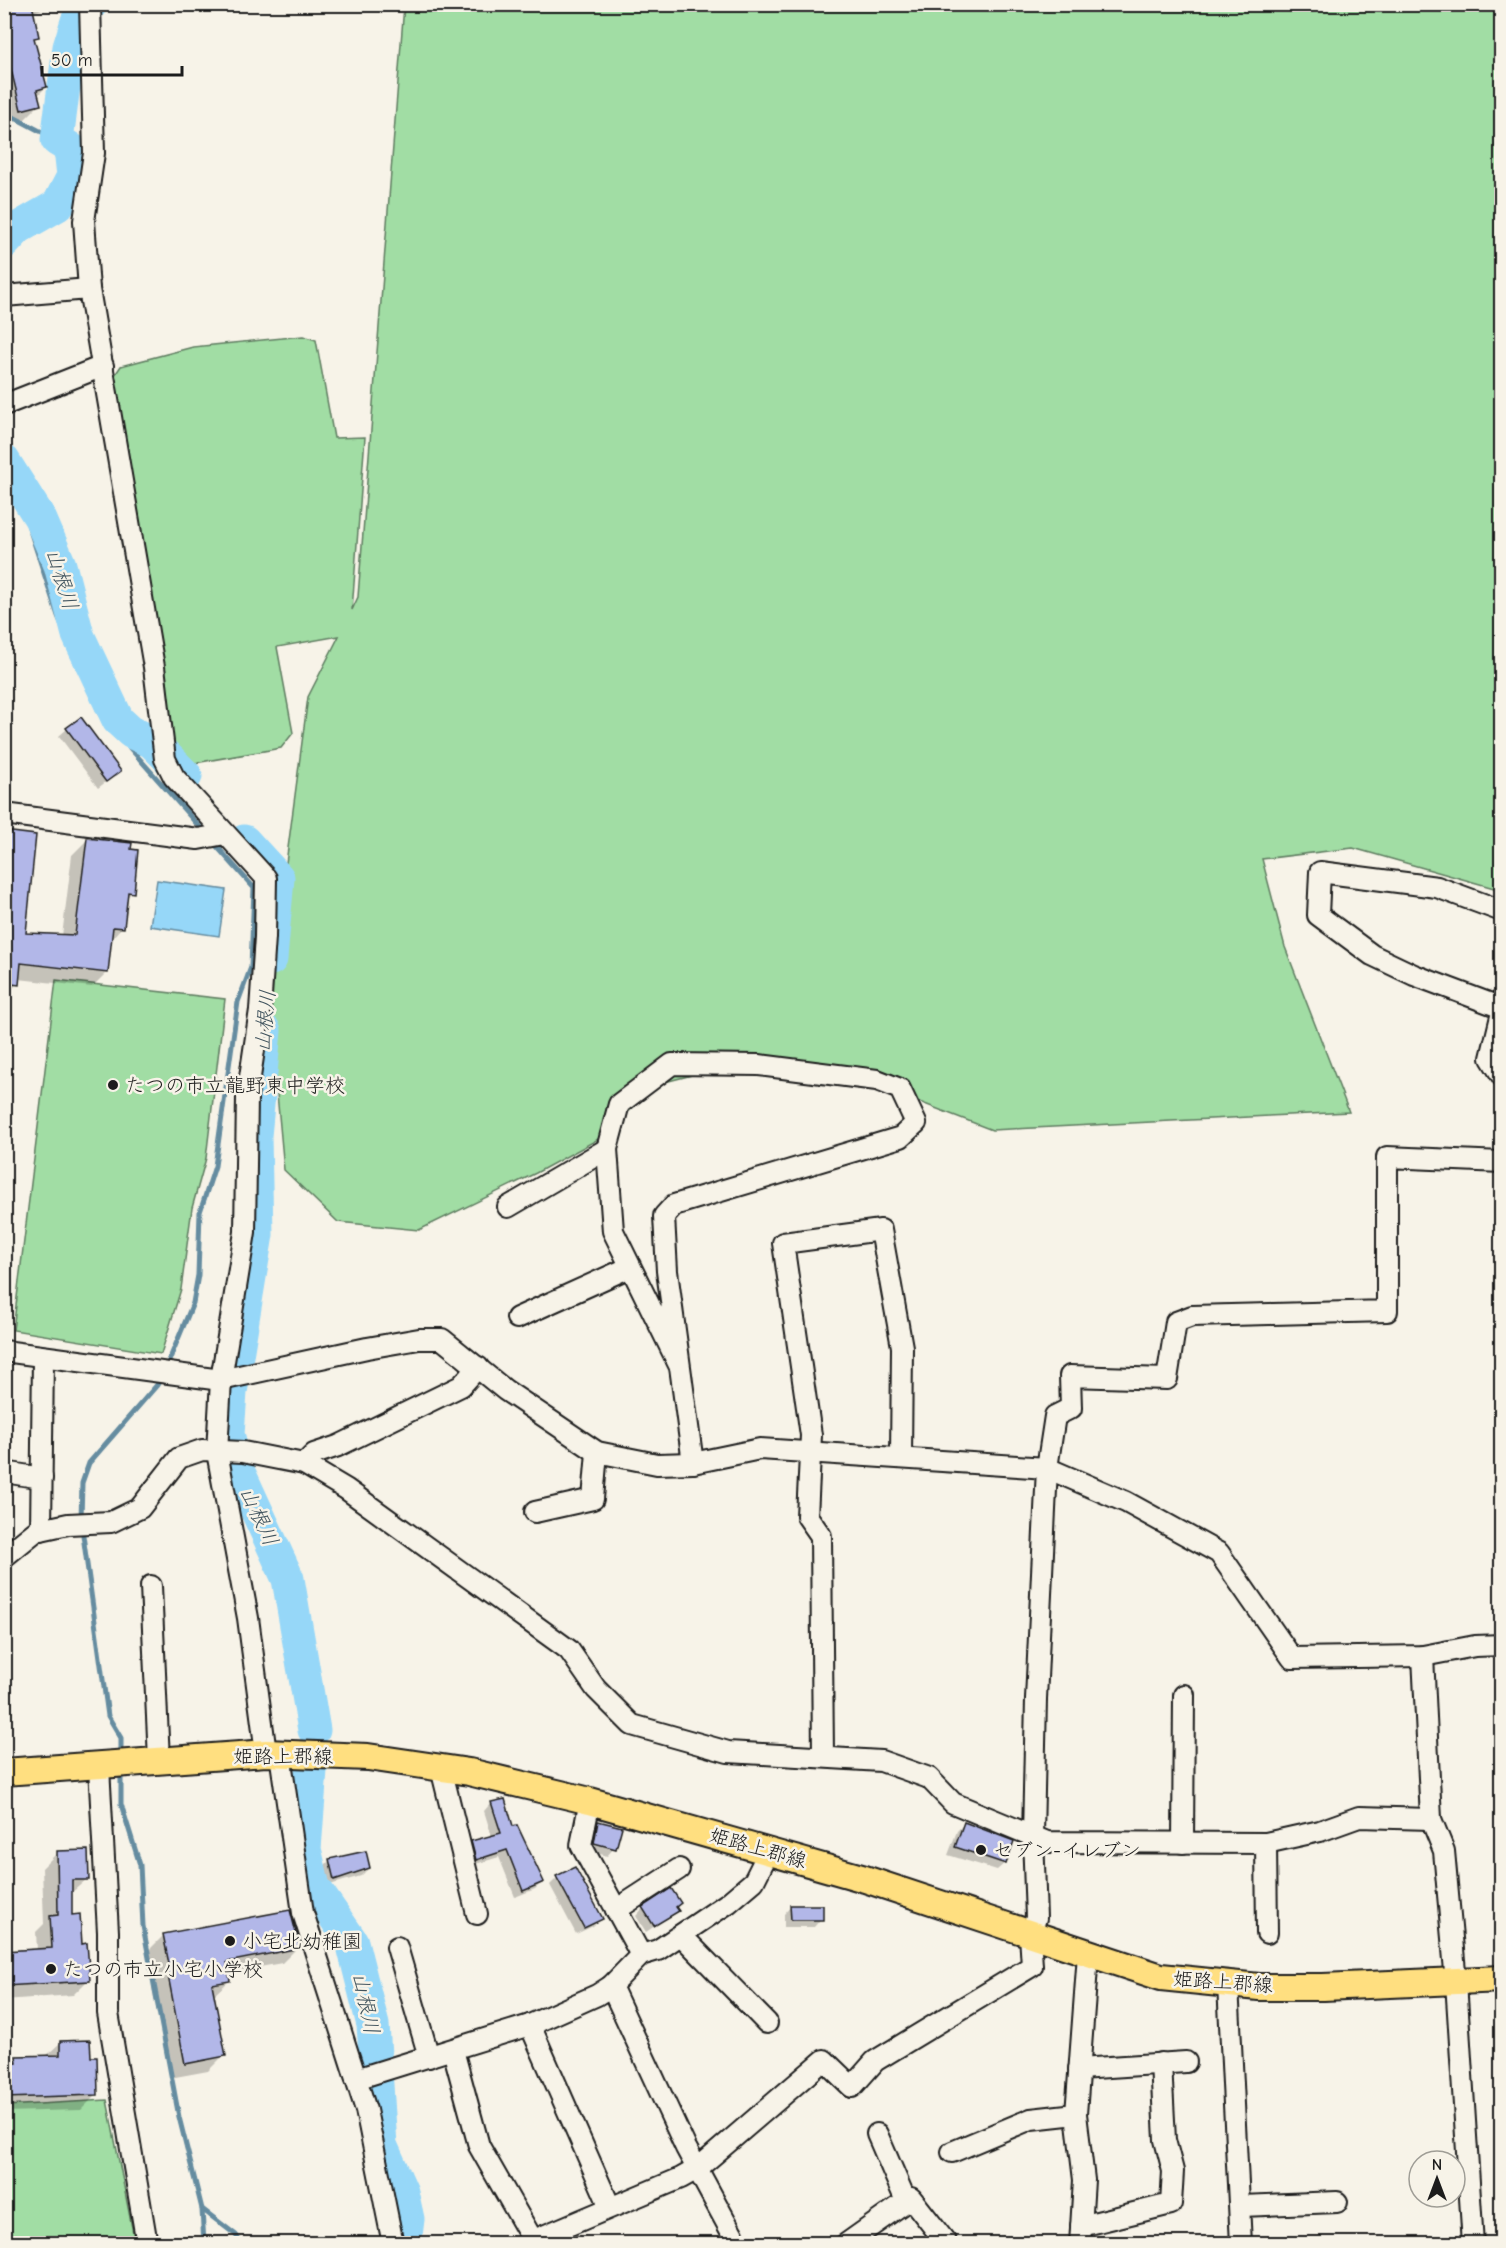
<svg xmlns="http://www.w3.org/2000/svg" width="1506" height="2248" viewBox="0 0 1506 2248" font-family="'Comic Neue','Klee One',sans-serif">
<rect width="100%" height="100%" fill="#f7f3e8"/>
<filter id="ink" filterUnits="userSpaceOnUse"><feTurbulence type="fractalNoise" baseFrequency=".0167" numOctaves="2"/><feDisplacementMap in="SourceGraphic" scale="12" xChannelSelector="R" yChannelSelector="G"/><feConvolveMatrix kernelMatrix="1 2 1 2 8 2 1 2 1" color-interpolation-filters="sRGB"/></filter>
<g filter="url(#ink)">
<g fill="#a1dda4" stroke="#5e7c60" stroke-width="1.5">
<path d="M404,5H1501V890L1353,848L1262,859L1285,947L1349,1112L992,1130L852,1076L755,1059L657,1084L604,1136L536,1173L419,1230L338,1222L284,1170L270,1017L272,969L308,697L339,636L277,647L293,733L281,748L183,765L182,752L171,744L115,375L121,366L193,347L303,336L316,340L334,438L365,437L352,610L358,597Z"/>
<path d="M56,980L225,999L206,1158L192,1208L181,1289L161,1354L13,1330Z"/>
<path d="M107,2100L135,2243H5V2106Z"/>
</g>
<path fill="#96d7f8" stroke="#658ca0" stroke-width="1.5" d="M157,880L226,890L219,936L150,926Z"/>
<g fill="#0003">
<path d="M4,4H59L32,12L37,36L33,40L46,87L37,96L39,105L25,119L7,124L4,111Z"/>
<path d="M67,729L111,778L98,788L59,736Z"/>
<path d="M4,833L24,935L62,936L72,855L87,840L132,892L126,899L122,927L111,939L107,972L92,987L18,979L17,984L4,997Z"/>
<path d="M4,1042L11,1043L8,1074L4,1077Z"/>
<path d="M4,1242L9,1243L4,1274Z"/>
<path d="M491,1803L512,1828L542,1882L535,1889L515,1897L499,1857L469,1866L465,1850L472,1843L492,1837L484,1811Z"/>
<path d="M599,1822L614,1848L607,1856L587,1850L591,1830Z"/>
<path d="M964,1824L1005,1863L997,1870L948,1855L957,1831Z"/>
<path d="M365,1852L369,1868L361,1876L326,1886L322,1868L329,1861Z"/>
<path d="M57,1853L87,1879L70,1894L71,1916L88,1980L73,1995L4,2000V1952L37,1950L36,1932L44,1924L42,1868Z"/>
<path d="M557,1878L601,1919L593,1926L576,1934L550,1885Z"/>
<path d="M791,1906L821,1919L814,1927H784V1914Z"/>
<path d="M643,1908L677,1911L646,1932L636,1916Z"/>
<path d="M164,1935L298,1947L282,1963L227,1973L229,1981L213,1996L224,2055L208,2071L170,2078L152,1987L155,1984L148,1951Z"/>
<path d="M60,2043L97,2094L81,2110L4,2112V2065H9L17,2057L46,2056Z"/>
<path d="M1502,2075V2193L1496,2080Z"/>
</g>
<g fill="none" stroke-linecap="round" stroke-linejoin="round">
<g stroke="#658ca0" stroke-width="5">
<path d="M4,112L57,140"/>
<path d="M23,491V509L58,616L100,714L204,832"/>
<path d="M166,1368L193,1303L198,1275L200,1212L215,1166L238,1002L251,967L254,888L212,841"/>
<path d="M81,1519L82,1483L89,1463L157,1385L162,1376"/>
<path d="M82,1528L108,1716L121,1738V1756"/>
<path d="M121,1771V1804L140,1865L143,1926L179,2117L202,2209L204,2244"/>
<path d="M202,2209L236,2235L241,2244"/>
</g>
<g stroke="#96d7f8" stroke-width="33">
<path d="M4,243L18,228L58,205L73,176L70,148L57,140L69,47L77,21L91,4"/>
<path d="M4,461L40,518L60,565L78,635L118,720L131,732L152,742L186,776"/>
<path d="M244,841L278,878L271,959"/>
<path d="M265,1031L255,1136L257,1234L231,1392L228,1434L237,1468L288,1579L314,1730"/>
<path d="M311,1770L305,1849L314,1887L352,1942L373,2025L381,2145L402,2192L408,2219L405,2244"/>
</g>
</g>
<g fill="#b2b7e8" stroke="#1c1c1c" stroke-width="1.5">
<path d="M4,4H32L39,37L34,38L47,87L37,90L41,105L21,110L4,41Z"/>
<path d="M81,717L121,771L106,782L66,728Z"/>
<path d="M4,831L36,835L26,933L75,935L87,838L132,843L131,849L138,850L134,893L128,892L124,928L113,927L108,973L21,963L19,985L4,983Z"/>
<path d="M505,1799L513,1826L517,1825L544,1882L523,1891L507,1850L476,1860L471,1841L501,1833L491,1802Z"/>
<path d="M598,1821L622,1827L616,1849L594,1843Z"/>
<path d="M964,1822L1014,1841L1006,1864L955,1847Z"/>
<path d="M88,1850L89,1880H72V1915L80,1914L82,1944L87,1943L90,1981L4,1986V1951L52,1948L50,1916L58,1915L57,1851Z"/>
<path d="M366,1851L370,1868L334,1880L329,1859Z"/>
<path d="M575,1867L603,1919L584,1928L556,1876Z"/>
<path d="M671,1888L681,1903L676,1907L679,1911L654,1926L642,1907Z"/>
<path d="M790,1905H823V1920H791Z"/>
<path d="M290,1910L300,1948L227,1962L230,1981L212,1984L226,2056L185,2064L167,1970L170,1969L163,1934Z"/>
<path d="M90,2040L91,2057H97L98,2095L4,2098V2064L17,2063L16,2056L60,2055V2041Z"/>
</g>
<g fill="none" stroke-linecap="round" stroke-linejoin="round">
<g stroke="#1c1c1c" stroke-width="24">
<g id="minor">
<path d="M90,4L94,153L84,221L89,289L154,667L165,759L174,777L266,878L265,937L260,1010L247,1097L245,1232L221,1380L217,1452L248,1618L266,1753"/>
<path d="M4,296L89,289"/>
<path d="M4,405L103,366"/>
<path d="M4,814L198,839L225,834"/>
<path d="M1502,911L1437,887L1320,872L1318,915L1372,955L1414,975L1502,1008"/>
<path d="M1502,1012L1491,1058L1502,1076"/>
<path d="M508,1207L607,1149"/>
<path d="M517,1318L630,1267"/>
<path d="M4,1351L221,1380L367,1348L419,1339H442L505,1390L597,1452L657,1464L693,1463L760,1449L1047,1468L1126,1502L1219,1553L1292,1658L1423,1656L1475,1646L1502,1645"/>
<path d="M679,1365L613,1231L607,1149L619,1104L672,1064L759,1065L877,1080L900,1089L916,1123L901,1137L674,1205L664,1216L667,1271L693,1463"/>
<path d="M304,1464L314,1454L338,1446L461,1386L478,1367"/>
<path d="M4,1472L42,1478"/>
<path d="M535,1512L593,1499L597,1452"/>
<path d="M41,1530L43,1357"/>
<path d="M4,1557L36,1531L68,1524L111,1522L140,1508L179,1458L202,1450L243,1452L304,1464L346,1489L569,1650L596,1689L632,1725L728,1752L881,1761L929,1778L953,1803L1047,1842L1266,1843L1320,1831L1359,1817L1431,1819"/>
<path d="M151,1586L159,1760"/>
<path d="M1423,1656L1431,1819L1444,1851L1456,1982L1473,2244"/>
<path d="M280,1754L303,1913L366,2110L393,2244"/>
<path d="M823,1756L821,1536L807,1516L811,1435L783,1243L881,1230L902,1347L901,1457"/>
<path d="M99,1767L108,1932V2013L147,2244"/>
<path d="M441,1768L477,1914"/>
<path d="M590,1801L581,1845L641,1955"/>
<path d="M1183,1843L1184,1695"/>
<path d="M1266,1843L1267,1933"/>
<path d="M616,1910L679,1869"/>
<path d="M681,1935L767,2023"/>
<path d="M397,1947L429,2057"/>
<path d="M1228,1984L1241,2244"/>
<path d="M611,1986L686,2148L738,2244"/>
<path d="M530,2025L610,2207"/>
<path d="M453,2050L479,2146L535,2244"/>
<path d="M1079,2069L1186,2062"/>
<path d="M356,2079L530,2025L597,1995L611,1986L641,1955L658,1950L728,1903L754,1881L769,1851"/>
<path d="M877,2134L906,2201"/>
<path d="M952,2152L1031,2119L1076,2114"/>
<path d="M1241,2206L1337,2202"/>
<path d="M1081,2226L1171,2204L1173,2171L1165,2140L1161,2063"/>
<path d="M534,2240L681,2178L697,2169L824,2060L852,2087L875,2061L1032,1966L1030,1935L1036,1918L1033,1836L1036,1699L1047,1468L1055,1416L1071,1408L1070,1376L1167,1379L1176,1322L1192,1316L1387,1311V1157L1502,1162"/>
<path d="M846,2244L911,2198L947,2244"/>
<path d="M1080,2244L1084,2180L1076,2114L1088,1954"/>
</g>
</g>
<g stroke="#1c1c1c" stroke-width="30">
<path id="major" d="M4,1772L266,1753L368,1757L469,1772L590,1801L865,1879L1161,1977L1259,1987H1323L1502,1979"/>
</g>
<use href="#minor" stroke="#f7f3e8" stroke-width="20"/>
<use href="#major" stroke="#ffdf80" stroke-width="26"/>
</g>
</g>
<g fill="#1c1c1c" stroke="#f7f3e8" stroke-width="2">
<circle cx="113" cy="1085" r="6"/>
<circle cx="981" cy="1850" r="6"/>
<circle cx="230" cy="1941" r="6"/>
<circle cx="51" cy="1969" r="6"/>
</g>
<g text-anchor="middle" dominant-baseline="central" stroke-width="5" stroke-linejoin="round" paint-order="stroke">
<g font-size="20" fill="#1c1c1c" stroke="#f7f3e8" text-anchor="start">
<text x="125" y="1085">たつの市立龍野東中学校</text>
<text x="993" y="1850">セブン-イレブン</text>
<text x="242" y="1941">小宅北幼稚園</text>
<text x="63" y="1969">たつの市立小宅小学校</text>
</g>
<g font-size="20" fill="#1c1c1c" stroke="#f7f3e8">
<text x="283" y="1756">姫路上郡線</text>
<text transform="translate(758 1848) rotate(16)">姫路上郡線</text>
<text transform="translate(1223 1982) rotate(4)">姫路上郡線</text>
</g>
<g font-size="21" font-style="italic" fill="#41545e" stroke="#f7f3e8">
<text transform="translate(62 579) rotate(73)">山根川</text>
<text transform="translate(265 1021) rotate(-85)">山根川</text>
<text transform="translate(259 1516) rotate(65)">山根川</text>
<text transform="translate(366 2003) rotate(78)">山根川</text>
</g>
</g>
<rect width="1506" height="2248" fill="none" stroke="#f7f3e8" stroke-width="24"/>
<rect x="12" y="12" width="1482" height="2224" fill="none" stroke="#1c1c1c" stroke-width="2" filter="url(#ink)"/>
<g transform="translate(1437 2179)"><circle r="28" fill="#f7f3e8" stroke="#9f9d96" stroke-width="1.5"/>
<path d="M0-4.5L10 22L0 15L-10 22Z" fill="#1c1c1c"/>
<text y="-9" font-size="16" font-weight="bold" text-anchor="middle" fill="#1c1c1c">N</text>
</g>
<path d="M42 66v9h140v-9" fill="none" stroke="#1c1c1c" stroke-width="3"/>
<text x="51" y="66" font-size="18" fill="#1c1c1c" stroke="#f7f3e8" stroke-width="4.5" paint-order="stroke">50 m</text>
</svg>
